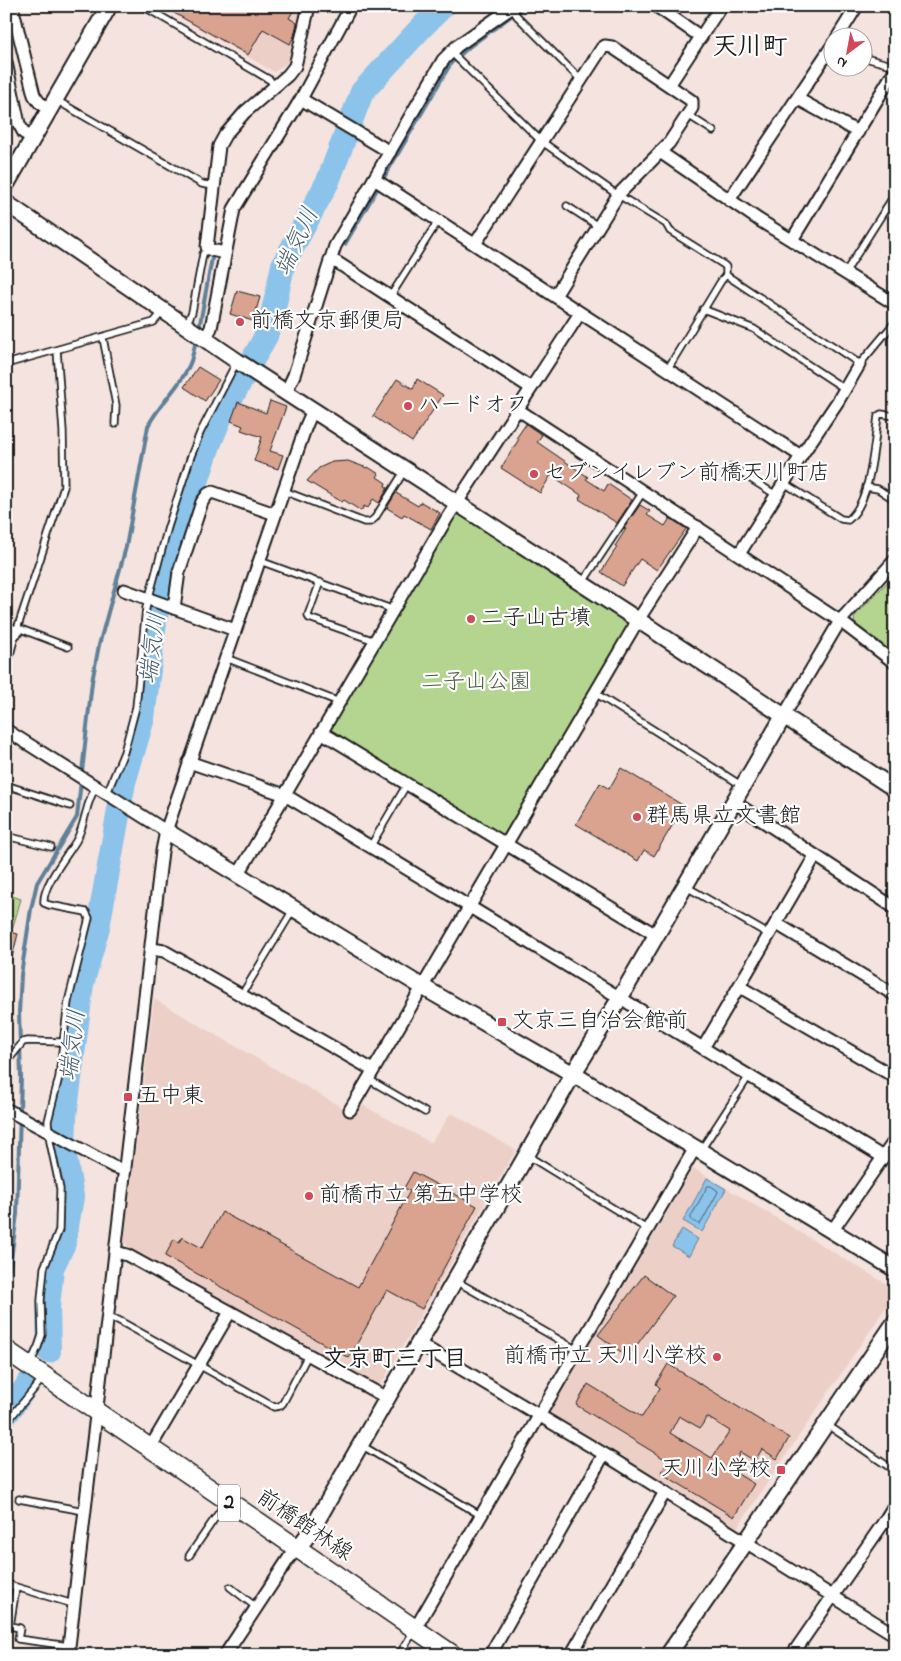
<svg xmlns="http://www.w3.org/2000/svg" width="901" height="1661" viewBox="0 0 901 1661" font-family="'Indie Flower','Klee One',sans-serif">
<rect width="100%" height="100%" fill="#f4e3de"/>
<filter id="ink" filterUnits="userSpaceOnUse"><feTurbulence type="fractalNoise" baseFrequency=".02" numOctaves="2"/><feDisplacementMap in="SourceGraphic" scale="10" xChannelSelector="R" yChannelSelector="G"/><feConvolveMatrix kernelMatrix="1 2 1 2 8 2 1 2 1" color-interpolation-filters="sRGB"/></filter>
<g filter="url(#ink)">
<g fill="#ecd0c7">
<path d="M160,6H306L290,61L274,72Z"/>
<path d="M154,999L353,1114L359,1103L431,1143L451,1113L516,1150L380,1386L131,1250L124,1242Z"/>
<path d="M693,1168L888,1285L890,1301L735,1531L553,1420L549,1413Z"/>
</g>
<g fill="#b4d58f" stroke="#687856">
<path d="M457,503L638,620L507,845L321,732Z"/>
<path d="M895,574V656L855,624L854,617Z"/>
<path d="M6,894L21,899L12,930L6,929Z"/>
</g>
<g fill="#8bc3ea" stroke="#5f8098">
<path d="M707,1178L726,1189L702,1232L683,1221Z"/>
<path d="M682,1229L698,1239L689,1256L672,1246Z"/>
</g>
<g fill="none" stroke-linecap="round" stroke-linejoin="round">
<path stroke="#485f6e" stroke-width="1" d="M708,1186H711L717,1190L718,1192L701,1223L699,1224L691,1220V1217Z"/>
<g stroke="#5f8098" stroke-width="4">
<path d="M345,244L451,63L469,47L525,6"/>
<path d="M199,329L212,258"/>
<path d="M6,1284L10,1267L17,1214L21,1077L19,1012L21,975L31,909L37,883L77,817L92,682L99,645L126,547L148,426C160,403 182,385 191,361C193,354 195,346 196,338"/>
</g>
<g stroke="#8bc3ea" stroke-width="24">
<path d="M49,1351L48,1307L52,1268L64,1243L72,1197L64,1150L65,1117L82,984L98,927L124,782L143,718L155,621L163,585L209,445L220,418L266,336L275,303L283,265L328,181L362,92L420,29L443,6"/>
<path d="M6,1415L31,1380"/>
</g>
</g>
<g fill="#d9a390" stroke="#1c1c1c" fill-rule="evenodd">
<path d="M162,6H296L289,18L297,23L294,36L290,44L263,29L248,55Z"/>
<path d="M237,291L260,297L253,321L230,314Z"/>
<path d="M198,367L219,380L205,401L184,387Z"/>
<path d="M397,379L413,389L417,379L443,395L412,442L373,416Z"/>
<path d="M270,401L286,407L270,451L283,455L278,469L254,461L262,437L241,430L243,426L231,421L238,402L266,413Z"/>
<path d="M526,424L542,435L537,442L588,477L586,479L604,491L608,484L632,500L617,523L579,499L581,495L551,475L540,493L501,468L519,439L517,437Z"/>
<path d="M348,461L367,468L368,467L379,474L377,477L386,483L385,486L388,488L379,503L373,499L368,508L364,506L361,511L344,500L342,502L307,481L319,468L332,462Z"/>
<path d="M396,493L418,506L421,502L440,513L431,529L404,514L402,517L387,508Z"/>
<path d="M640,505L650,511L647,515L665,526L670,518L686,529L657,570L640,559L622,586L601,572L617,547L615,546L626,529L624,528Z"/>
<path d="M621,768L684,806L654,856L644,850L638,861L576,824L600,783L609,789Z"/>
<path d="M6,931L18,934L10,965L6,964Z"/>
<path d="M413,1172L477,1206L422,1309L387,1290L349,1358L165,1256L174,1239L179,1242L182,1237L202,1248L222,1212L358,1287L410,1191L404,1188Z"/>
<path d="M644,1275L673,1296L628,1357L598,1335Z"/>
<path d="M668,1364L789,1438L777,1459L762,1449L755,1461L740,1452L733,1471L754,1484L734,1517L661,1473L668,1461L576,1405L588,1384L642,1417L660,1388L656,1384ZM679,1416L700,1428L707,1417L730,1431L712,1458L670,1433Z"/>
</g>
<g fill="none" stroke-linecap="round" stroke-linejoin="round">
<g stroke="#1c1c1c" stroke-width="9">
<g id="lane">
<path d="M143,6L270,80L274,86"/>
<path d="M512,8L517,16L581,80"/>
<path d="M451,52L541,141L612,191L666,224L670,231L724,265L726,267V275L857,362L859,365L895,322"/>
<path d="M864,55L869,59L895,66"/>
<path d="M56,100L202,184L214,186"/>
<path d="M688,115L713,131"/>
<path d="M567,206L598,226"/>
<path d="M886,208L895,213"/>
<path d="M845,273L895,194"/>
<path d="M390,297L438,221"/>
<path d="M703,309L754,329L845,389"/>
<path d="M186,325L192,312L203,254L208,249"/>
<path d="M103,338L116,405L115,424"/>
<path d="M6,364L154,322L163,311"/>
<path d="M667,370L721,281L726,275"/>
<path d="M732,467L776,495"/>
<path d="M784,483L841,519L848,520C871,502 874,444 878,416L881,414L895,416"/>
<path d="M866,487L878,489L895,500"/>
<path d="M284,491L364,522H370L375,518L405,470"/>
<path d="M260,561L386,607L393,611"/>
<path d="M320,582L308,615L309,618L375,641"/>
<path d="M583,582L643,492"/>
<path d="M18,628L68,647"/>
<path d="M226,658L339,702"/>
<path d="M6,670L16,632L64,487L63,431L57,350"/>
<path d="M595,693L741,785"/>
<path d="M6,785L70,806"/>
<path d="M107,793L124,752L136,707L146,608L168,527L191,456L200,433L236,363"/>
<path d="M6,836L51,847"/>
<path d="M370,847L407,784"/>
<path d="M685,886L770,935"/>
<path d="M241,996L293,910"/>
<path d="M6,1063L23,1042L28,1041L62,1042"/>
<path d="M368,1079L425,1112"/>
<path d="M701,1150L749,1076"/>
<path d="M528,1156L647,1229"/>
<path d="M456,1281L577,1350"/>
<path d="M108,1318L118,1320L274,1407L280,1406L283,1403L308,1355"/>
<path d="M30,1364L38,1347L42,1335L41,1300L44,1268L59,1230L60,1189L50,1142L48,1121L59,1077L68,1002L89,918L86,912L49,905L44,903C42,886 67,856 76,841C86,824 85,803 96,787"/>
<path d="M6,1423L43,1378"/>
<path d="M826,1424L895,1471"/>
<path d="M361,1445L482,1516"/>
<path d="M19,1499L84,1511"/>
<path d="M189,1556L226,1502"/>
<path d="M6,1584L73,1604"/>
<path d="M230,1587L256,1607"/>
<path d="M16,1588L10,1626L20,1628L18,1639L69,1646"/>
<path d="M399,1655L414,1631"/>
</g>
</g>
<g stroke="#1c1c1c" stroke-width="15">
<g id="street">
<path d="M12,6L34,95L39,102L50,110"/>
<path d="M656,6L701,37"/>
<path d="M837,38L857,6"/>
<path d="M6,62L19,124L24,133L33,138"/>
<path d="M670,84L721,6"/>
<path d="M301,99L390,152"/>
<path d="M798,99L858,132"/>
<path d="M660,152L759,220L895,304"/>
<path d="M374,179L801,456"/>
<path d="M729,200L834,43"/>
<path d="M792,240L895,70"/>
<path d="M475,244L602,48L605,46L612,47L692,101V108L669,143L618,195L555,296"/>
<path d="M225,253L211,250L207,247L219,146L225,135L245,112L288,75L295,66L309,6"/>
<path d="M330,260L338,263L531,388"/>
<path d="M205,339L211,328L234,209L301,99L351,6"/>
<path d="M286,392L294,375L335,246L443,60L457,46L514,6"/>
<path d="M517,409L840,621L895,663"/>
<path d="M739,554L801,456L838,401L859,365"/>
<path d="M124,590L235,630"/>
<path d="M174,608L179,572L202,502L208,494L212,492L275,514"/>
<path d="M6,628L16,632"/>
<path d="M783,717L840,621L895,560"/>
<path d="M6,730L166,831"/>
<path d="M321,732L656,935"/>
<path d="M189,762L285,795L883,1157"/>
<path d="M734,802L895,908"/>
<path d="M238,875L447,518L580,313"/>
<path d="M777,924L895,995"/>
<path d="M152,949L164,951L373,1070"/>
<path d="M740,987L895,1077"/>
<path d="M703,1048L815,856"/>
<path d="M6,1109L114,1167L125,1170"/>
<path d="M350,1110L638,620L698,527"/>
<path d="M832,1231L895,1140"/>
<path d="M116,1252L127,1255L387,1398"/>
<path d="M418,1343L604,1454L895,1635"/>
<path d="M150,1448L230,1312"/>
<path d="M415,1629L695,1148"/>
<path d="M68,1655L162,851L166,831L306,426L313,410"/>
<path d="M225,1655L289,1558L298,1548"/>
<path d="M490,1655L604,1454"/>
<path d="M571,1655L665,1492"/>
<path d="M792,1655L884,1522L895,1504"/>
</g>
</g>
<g stroke="#1c1c1c" stroke-width="19">
<g id="secondary">
<path d="M6,185L109,6"/>
<path d="M6,203L237,361L638,620L895,789"/>
<path d="M166,831L421,986L573,1074L895,1269"/>
<path d="M298,1548L311,1531L573,1074L620,998L783,717"/>
<path d="M668,1655L733,1561L895,1322"/>
</g>
</g>
<g stroke="#1c1c1c" stroke-width="21">
<path id="primary" d="M6,1350C156,1451 304,1553 453,1655"/>
</g>
<use href="#lane" stroke="#fff" stroke-width="5.5"/>
<use href="#street" stroke="#fff" stroke-width="11"/>
<use href="#secondary" stroke="#fff" stroke-width="15"/>
<use href="#primary" stroke="#fff" stroke-width="18"/>
</g>
</g>
<g fill="#d1495b" stroke="#fff" stroke-width="2">
<circle cx="240" cy="322" r="5"/>
<circle cx="408" cy="406" r="5"/>
<circle cx="534" cy="474" r="5"/>
<circle cx="471" cy="619" r="5"/>
<circle cx="637" cy="817" r="5"/>
<rect x="497" y="1017" width="10" height="10" rx="2.5"/>
<rect x="123" y="1092" width="10" height="10" rx="2.5"/>
<circle cx="309" cy="1196" r="5"/>
<circle cx="717" cy="1357" r="5"/>
<rect x="776" y="1465" width="10" height="10" rx="2.5"/>
</g>
<g text-anchor="middle" dominant-baseline="central" stroke-width="4.5" stroke-linejoin="round" paint-order="stroke">
<rect fill="#fff" stroke="#606060" stroke-width="1" x="218" y="1484.5" width="22" height="37" rx="4"/>
<g font-size="21" font-weight="bold" fill="#1c1c1c">
<text x="229" y="1503">2</text>
</g>
<g font-size="22" fill="#1c1c1c" stroke="#fff" text-anchor="start">
<text x="250" y="322">前橋文京郵便局</text>
<text x="418" y="406">ハードオフ</text>
<text x="544" y="474">セブンイレブン前橋天川町店</text>
<text x="481" y="619">二子山古墳</text>
<text x="647" y="817">群馬県立文書館</text>
<text x="512" y="1022">文京三自治会館前</text>
<text x="138" y="1097">五中東</text>
<text x="319" y="1196">前橋市立 第五中学校</text>
<text x="707" y="1357" text-anchor="end">前橋市立 天川小学校</text>
<text x="771" y="1470" text-anchor="end">天川小学校</text>
</g>
<g font-size="22" fill="#515d44" stroke="#fff">
<text x="476" y="683">二子山公園</text>
</g>
<g font-size="22" fill="#1c1c1c" stroke="#fff">
<text transform="translate(304 1526) rotate(34)">前橋館林線</text>
</g>
<g font-size="24" font-style="italic" fill="#485f6e" stroke="#fff">
<text transform="translate(298 242) rotate(-65)">端気川</text>
<text transform="translate(154 648) rotate(-82)">端気川</text>
<text transform="translate(74 1045) rotate(-83)">端気川</text>
</g>
<g font-size="24" font-weight="bold" fill="#1c1c1c" stroke="#fff">
<text x="395" y="1360">文京町三丁目</text>
</g>
<g font-size="25" font-weight="bold" fill="#1c1c1c" stroke="#fff">
<text x="750" y="48">天川町</text>
</g>
</g>
<rect width="901" height="1661" fill="none" stroke="#fff" stroke-width="25"/>
<rect x="12" y="12" width="876" height="1636" fill="none" stroke="#1c1c1c" stroke-width="2" filter="url(#ink)"/>
<g transform="translate(848 52) rotate(212)"><circle r="24" fill="#ffffff" stroke="#a4a4a4"/>
<path d="M0-4L9 19L0 12L-9 19Z" fill="#d1495b"/>
<text y="-8" font-size="14" font-weight="bold" text-anchor="middle" fill="#1c1c1c">N</text>
</g>
</svg>
